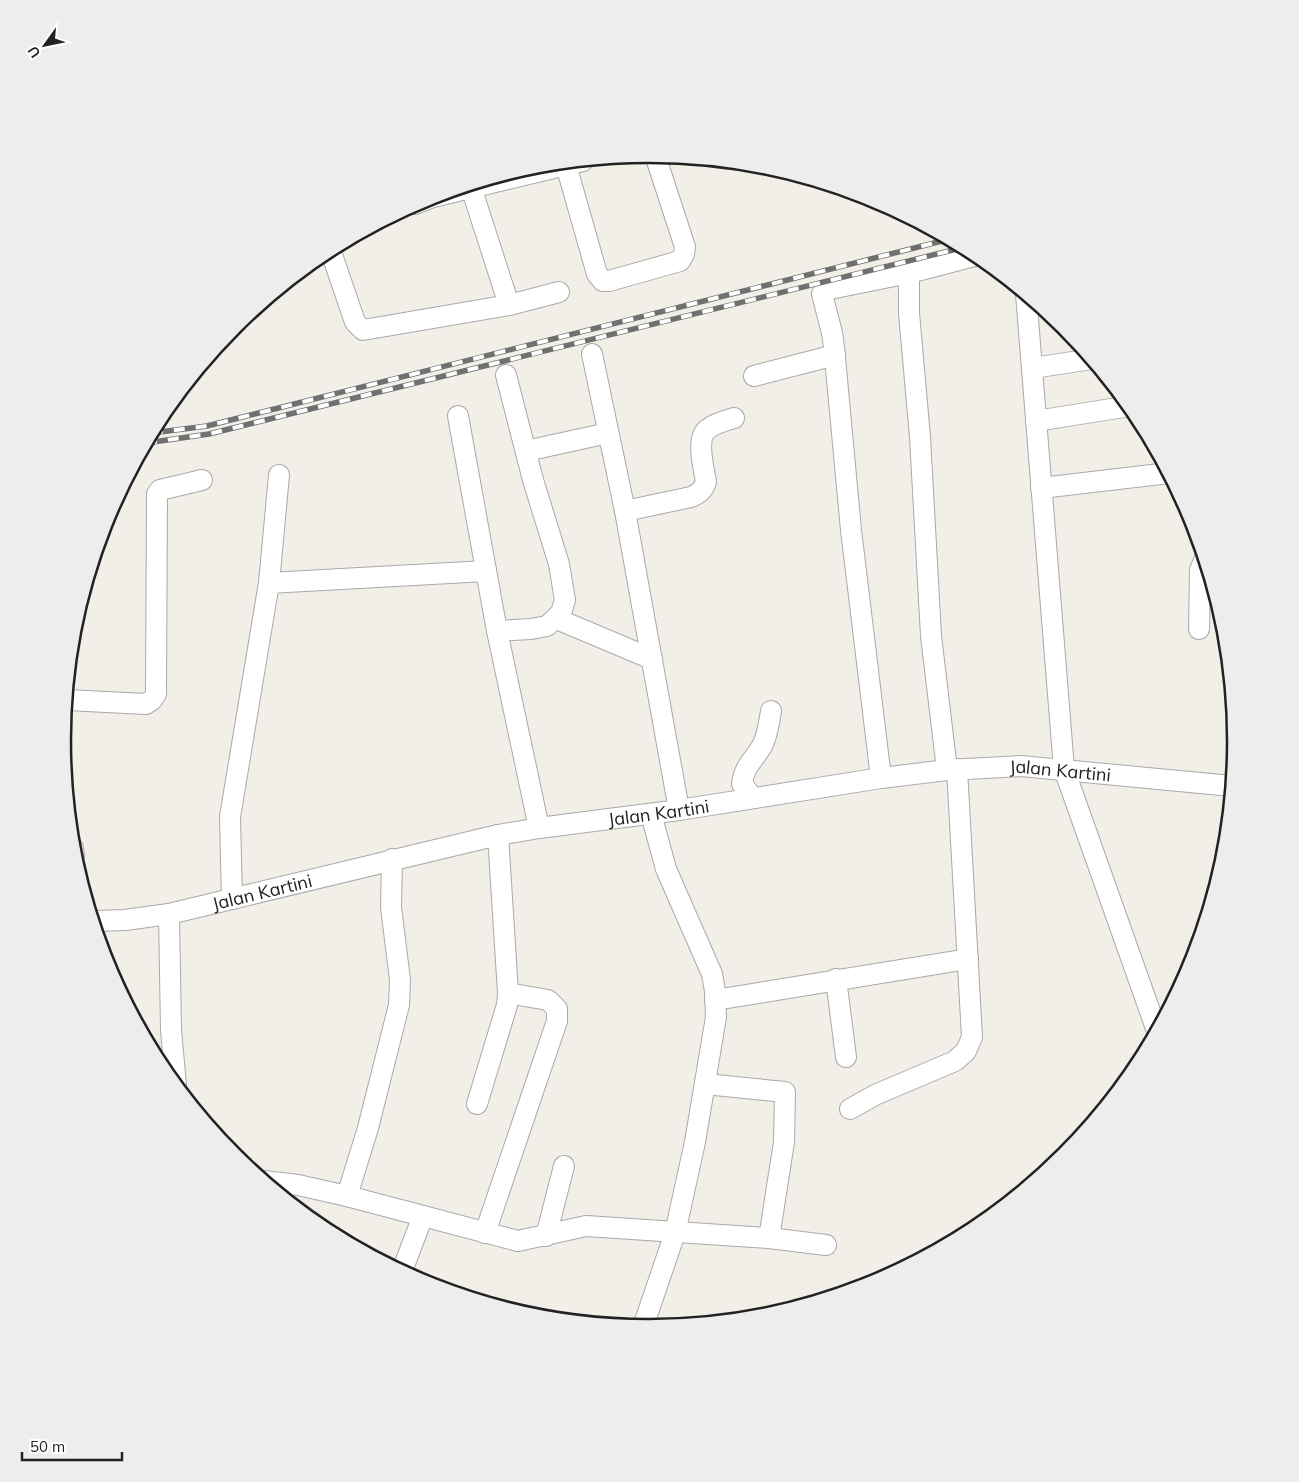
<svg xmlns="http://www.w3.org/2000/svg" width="1299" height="1482" viewBox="0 0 1299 1482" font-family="Mulish,sans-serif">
<rect width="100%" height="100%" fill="#f2efe9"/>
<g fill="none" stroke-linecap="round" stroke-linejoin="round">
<g stroke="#a9a9a9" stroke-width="22">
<g id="minor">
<path d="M566,165L597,274L603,281H609L680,261L684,254L685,247L655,155"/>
<path d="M471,187L509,305"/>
<path d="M415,204L433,197L583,161"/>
<path d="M330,249L355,322L363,330L509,305L559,292"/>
<path d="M909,273V313L920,437L931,636L947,770"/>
<path d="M1026,294L1064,769L1157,1031"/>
<path d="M592,354L625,511L679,810"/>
<path d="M1033,368L1092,359"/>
<path d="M754,376L835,355"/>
<path d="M458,416L497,631L539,828"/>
<path d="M1036,421L1130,406"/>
<path d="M526,451L608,433"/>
<path d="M1041,488L1169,473"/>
<path d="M625,511L691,497C698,494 703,491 706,482C704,468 695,438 708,429C715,423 725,421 734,418"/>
<path d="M269,583L486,571"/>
<path d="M557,619L652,659"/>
<path d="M1199,629L1200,570L1205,558"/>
<path d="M497,631L531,629L547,626L561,613L565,600L559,564L533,480L506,375"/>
<path d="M67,700L146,704L152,700L156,694L157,494L160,490L202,480"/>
<path d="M881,778L851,530L834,347L832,333L822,294L825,290L909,273L978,255"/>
<path d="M753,798L742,784C744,766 754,760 762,746C768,735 769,722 771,711"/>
<path d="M73,848L74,856"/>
<path d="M232,899L230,817L269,583L279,475"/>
<path d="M169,914L171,1030L176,1085"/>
<path id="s1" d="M94,921L125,920L169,914L498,835L539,828L679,810L881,778L947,770L1021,766L1232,786"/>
<path d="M836,979L846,1057"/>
<path d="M715,1000L968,959"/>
<path d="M705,1084L785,1092L784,1142L769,1238"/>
<path d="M477,1104L507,1005L508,993L498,835"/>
<path d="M850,1109L875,1095L955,1061L966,1051L972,1037L957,769"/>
<path d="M264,1181L298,1185L347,1196L518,1241L586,1226L769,1238L826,1245"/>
<path d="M347,1196L368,1128L399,1005L400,980L391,907L392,859"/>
<path d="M485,1233L557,1021V1009L548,1000L508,993"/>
<path d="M546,1236L564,1166"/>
<path d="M402,1271L423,1216"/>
<path d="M643,1327L675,1233L695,1142L716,1017L715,991L712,974L666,869L651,814"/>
</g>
</g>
<use href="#minor" stroke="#fff" stroke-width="20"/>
<g stroke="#707070" stroke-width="5.5">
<g id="rail">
<path d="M152,433L207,426L950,239"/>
<path d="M146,443L209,434L965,247"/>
</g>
</g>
<use href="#rail" stroke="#fff" stroke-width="4" stroke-dasharray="11" stroke-linecap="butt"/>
</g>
<g text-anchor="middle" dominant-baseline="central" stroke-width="4.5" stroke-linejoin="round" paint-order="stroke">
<g font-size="18" fill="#222" stroke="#fff">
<text stroke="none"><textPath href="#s1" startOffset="981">Jalan Kartini</textPath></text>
<text stroke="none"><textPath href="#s1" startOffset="576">Jalan Kartini</textPath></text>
<text stroke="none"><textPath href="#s1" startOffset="171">Jalan Kartini</textPath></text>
</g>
</g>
<path d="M0 0H1299V1482H0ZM71 741a578 578 0 1 1 1156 0a578 578 0 1 1-1156 0Z" fill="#ededed" fill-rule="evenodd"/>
<path fill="none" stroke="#222" stroke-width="2.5" d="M71 741a578 578 0 1 1 1156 0a578 578 0 1 1-1156 0Z"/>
<g transform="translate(45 45) rotate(237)" stroke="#ffffff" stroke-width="4" paint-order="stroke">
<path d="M0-4L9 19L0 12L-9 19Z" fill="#222222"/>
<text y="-8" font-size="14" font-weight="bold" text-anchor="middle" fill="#222222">U</text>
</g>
<path d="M22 1452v8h100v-8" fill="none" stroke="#222222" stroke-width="2.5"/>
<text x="30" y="1452" font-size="15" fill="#222222" stroke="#ffffff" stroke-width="4" paint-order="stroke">50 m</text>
</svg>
